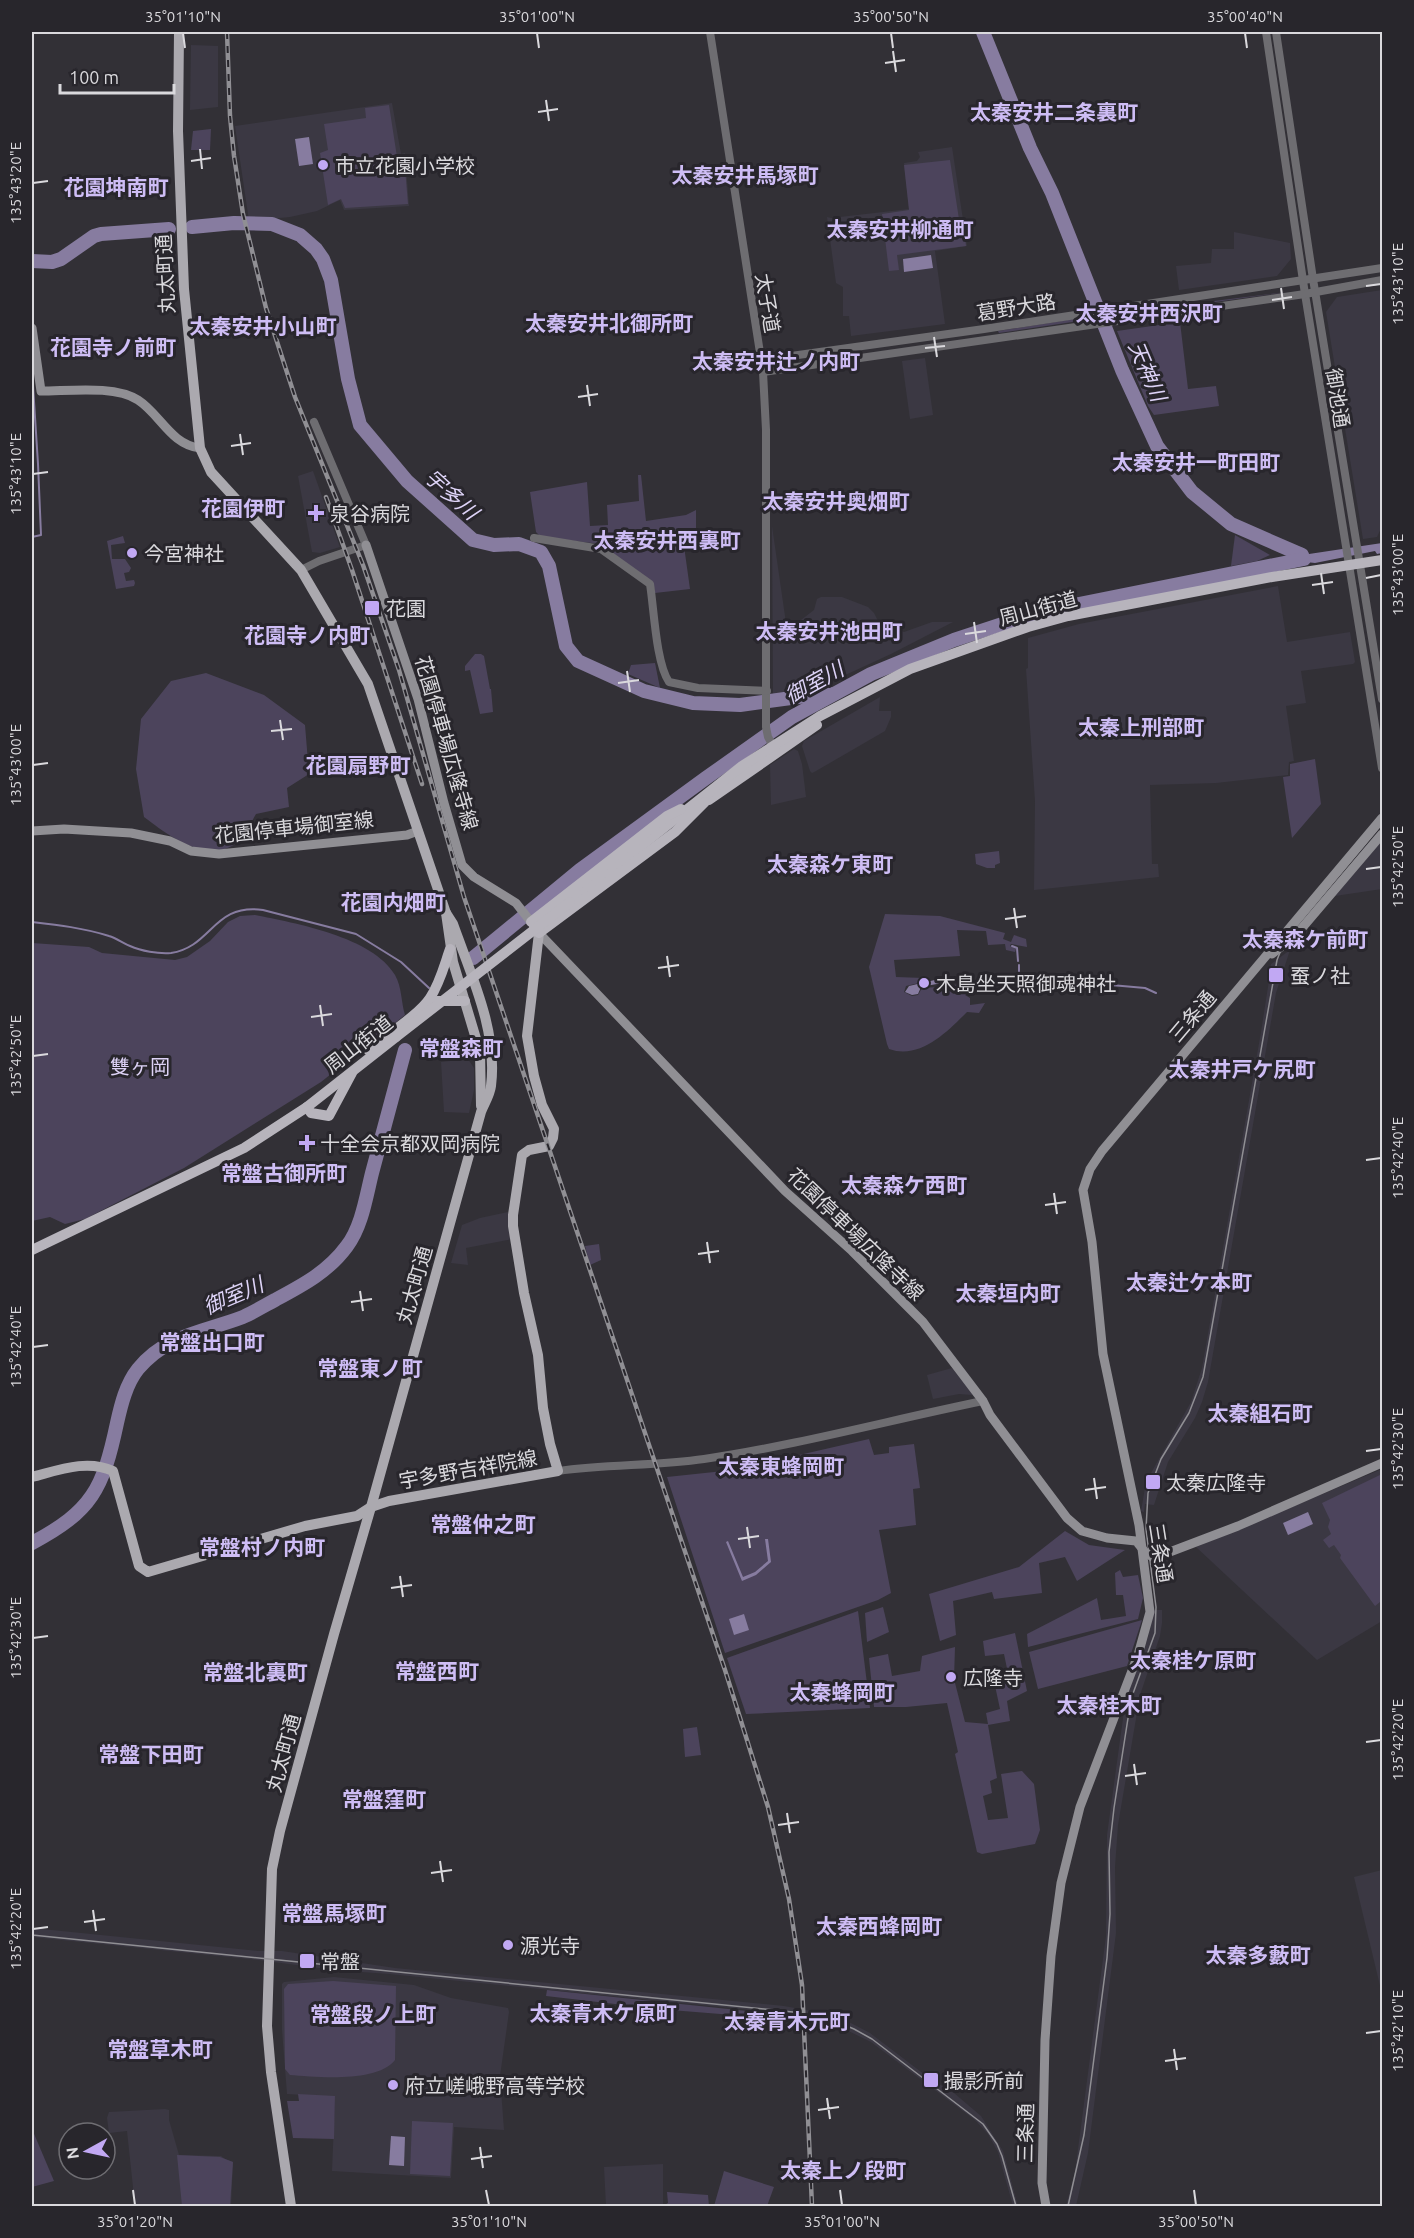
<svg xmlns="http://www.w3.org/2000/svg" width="1414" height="2238" viewBox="0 0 1414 2238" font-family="Ubuntu,'Noto Sans JP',sans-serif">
<rect width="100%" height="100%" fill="#323036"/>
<g fill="#3b3843">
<path d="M191,45L218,46V107L190,110Z"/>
<path d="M392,103L401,154L405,153L409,206L344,210L340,200L317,211L290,217L249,221L235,126Z"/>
<path d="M952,147L967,246L935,251L945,324L851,336L849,316H843V287L836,283L827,217L831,218L909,209L904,163L917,161L920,157L918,152Z"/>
<path d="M1234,232L1290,243L1291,259L1277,276L1179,290L1176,266L1211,263L1212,249H1234Z"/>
<path d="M1382,290V526L1377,537L1363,539L1326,312L1337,297Z"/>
<path d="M925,358L933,415L910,419L902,361Z"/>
<path d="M313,471L340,547L320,553L312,552L298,476Z"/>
<path d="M772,526L786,623H795L801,620L814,610L817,599L821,597H842L868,607L874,613L878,621L904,632L932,622H953L891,654L841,677L800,689L773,695Z"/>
<path d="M1278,586L1287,642L1350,632L1355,662L1353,664L1301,671L1306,703L1286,706L1294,761L1289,762L1288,775L1216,783L1150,785L1152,864H1158L1159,877L1034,890L1035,801L1026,669L1028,668V638L1079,624Z"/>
<path d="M880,697L879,711H891V717L885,731L816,771L812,773L810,771L802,746L804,741Z"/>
<path d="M794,749L798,751L802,764L806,797L771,805L770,765Z"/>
<path d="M1382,840V889L1335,896Z"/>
<path d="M1290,950L1276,993L1208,1382L1202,1402L1195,1418L1168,1462L1154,1505L1145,1504L1144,1512L1141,1511L1146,1482L1191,1402L1202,1368L1261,1032L1270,974L1269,973L1271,964Z"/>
<path d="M468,1059L474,1068V1090L469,1113L444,1112L441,1062Z"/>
<path d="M508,1212L512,1239L466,1248L468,1265L451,1263L462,1225L480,1218Z"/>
<path d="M952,1368L972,1393V1395L959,1394L933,1399L927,1375Z"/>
<path d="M1382,1469V1621L1317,1660L1196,1547Z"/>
<path d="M1154,1610H1162V1623L1160,1636L1140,1695L1118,1825L1115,1867L1116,1933L1088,2153L1076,2206H1066L1075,2172L1106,1936L1107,1835L1124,1711L1128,1692L1148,1637Z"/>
<path d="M1382,1870V1994L1354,1877Z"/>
<path d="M32,1928L258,1951H282L395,1968L784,2006L817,2012L845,2020L870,2033L929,2078L954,2093L981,2116L1003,2151L1018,2206H1013L998,2152L988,2134L975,2120L871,2042L830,2022L762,2011L389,1974L335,1970L258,1960L32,1937Z"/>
<path d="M334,1977L414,1985L451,1998L508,2008L509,2012L500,2076L504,2130L454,2127L451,2178L332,2171L335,2097L287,2094L282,2030V1984L284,1982Z"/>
<path d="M165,2109L169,2110V2120L179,2155L221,2156L225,2159L233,2162L231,2206H135L127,2131L109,2133L107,2118L109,2112Z"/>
<path d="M663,2164V2206H606L604,2167Z"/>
</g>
<g fill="#4c445c">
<path d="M389,105L397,157L404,156L408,204L345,208L341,199L328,205L320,153L328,150L324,124L366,118L365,108Z"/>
<path d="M211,129L210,150H191L193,131Z"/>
<path d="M950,160L960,226L964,229L966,246L897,255L899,270L889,271L882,214L909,210L904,165Z"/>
<path d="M1287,292L1110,317V314Z"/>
<path d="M1092,316V319L999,333L998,331Z"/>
<path d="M1180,322L1188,389L1216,386L1219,406L1154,415L1148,406L1117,331Z"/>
<path d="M638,475H641L646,521L686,515L696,510V528L684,531V546L690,589L655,593L653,582L600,544L541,537L536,532L530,492L587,482L590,526L608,525L607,505L639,501Z"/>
<path d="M1235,535L1270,555L1257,561L1231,566Z"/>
<path d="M123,536L125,543L111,545L112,559H125L131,568L129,572L124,573L126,581L134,580L135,583L134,586L116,589L107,541Z"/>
<path d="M475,654H481L484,656L490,689H491L493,712L480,714L470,670L465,671V666Z"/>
<path d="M655,663L660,688L628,674L631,665Z"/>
<path d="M206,673L264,695L305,725L309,774L287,788L289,807L256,814C251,822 246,836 238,842C207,866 168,835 144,817L136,769L141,719L171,681Z"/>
<path d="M1315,759L1321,804L1292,838L1283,777L1290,776V764Z"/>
<path d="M999,851L1000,863L995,865V868H987L976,864L975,854Z"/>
<path d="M885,914L940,916L1005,933L1003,939L1011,942L1014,935L1026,939L1027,947L1011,944L1010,946L1016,949L1015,952L1006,950L1005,944L988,945L986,931L957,930L960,956L894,960L896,977L923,978L928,981L906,986L904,992L912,996L918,995L922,988C938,987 954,986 970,982L971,984L966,986L970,991L965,995L970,998V1005L985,1003L979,1013L967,1012C947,1032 920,1060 889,1049L887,1044L869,967Z"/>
<path d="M255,915C295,923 373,937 395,975C402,987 401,1002 405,1015L321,1082L184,1168L85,1219L65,1224L50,1217L32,1221V943L89,947L102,953L175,960L187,957L210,941L228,922L240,916Z"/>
<path d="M599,1244L601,1260L590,1265L585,1246Z"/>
<path d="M869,1439L874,1455L889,1453V1447L914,1444L920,1488L913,1489L916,1525L879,1530L891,1593L878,1600L725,1653L667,1477L733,1470Z"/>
<path d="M1382,1474V1606L1380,1602L1375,1606L1340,1558L1341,1555L1334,1545L1329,1548L1323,1540L1331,1534L1328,1527L1330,1520L1322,1503Z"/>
<path d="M1065,1531L1089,1545L1125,1550L1077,1581L1065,1557L1039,1563L1042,1593L994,1599L992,1592L953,1601L956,1635L940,1641L929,1594L1019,1567Z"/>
<path d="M1120,1570L1123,1577L1138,1575L1143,1598L1138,1619L1028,1647L1027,1634L1097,1598L1101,1620L1126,1616L1123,1595H1116L1115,1573Z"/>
<path d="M883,1607L889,1632L867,1642L865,1613Z"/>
<path d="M858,1611L870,1708L746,1714L727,1658Z"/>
<path d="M1142,1620L1127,1666L1038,1689L1029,1652Z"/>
<path d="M1015,1633L1027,1691L1007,1701L1010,1721L988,1725L997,1778L990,1781L992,1793L983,1796L988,1820L1008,1818L1001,1774L1022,1771L1034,1784L1040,1830L1035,1844L982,1854L977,1852L955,1754L958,1752L947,1703L906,1707H874L869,1658L888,1654L892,1676L920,1671L922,1656L955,1647L954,1679L965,1722L988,1724L986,1713L1000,1709L994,1681L1009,1678L1004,1654L985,1656L983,1641Z"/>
<path d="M697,1727L701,1755L685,1757L683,1729Z"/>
<path d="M333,1981L396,1986L395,2060C377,2083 317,2077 290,2075L285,2069L284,1989L288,1984Z"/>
<path d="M547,1990L796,2016V2020L658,2009L546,1996Z"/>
<path d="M298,2094L335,2096L334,2139L293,2138L287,2101H299Z"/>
<path d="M412,2121L453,2123L450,2176L410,2174Z"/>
<path d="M32,2129L54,2181L32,2187Z"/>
<path d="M177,2155L220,2157L233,2162L230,2206H182Z"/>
<path d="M724,2171L774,2187L767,2206H714Z"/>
<path d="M667,2192L708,2195L709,2206H663L668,2203Z"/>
</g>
<g fill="#877ca0">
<path d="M309,137L313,164L299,166L295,139Z"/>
<path d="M931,255L933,268L904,272L903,259Z"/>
<path d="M1382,543V553L1377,554L1375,551L1315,563L1306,562L1305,564L1290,567L1288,565L1287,555L1285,553L1287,546L1291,547L1292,545L1303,548L1302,551L1309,554Z"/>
<path d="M939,979H943L947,982L921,987L918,994L912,995L905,992L909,986Z"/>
<path d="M1308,1512L1313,1524L1288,1535L1283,1523Z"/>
<path d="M765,1539H768L771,1562L756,1575L742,1581L726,1542L728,1541L743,1577L755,1572L768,1561Z"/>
<path d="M744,1614L749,1630L734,1635L729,1619Z"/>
<path d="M391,2136L405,2137L404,2166L389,2165Z"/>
</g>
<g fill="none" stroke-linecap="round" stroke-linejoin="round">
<g stroke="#877ca0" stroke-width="2">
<path d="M32,370L38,464L41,535L32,537"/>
<path d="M32,922C58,925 84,928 109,936C116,938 123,943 130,946C141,951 158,954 171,953C212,947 213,903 263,910L356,934L401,962L429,988"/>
<path d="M1012,946L1017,948L1018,961"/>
<path d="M1019,965V971"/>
<path d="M1043,979L1145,988L1156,993"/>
</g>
<g stroke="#877ca0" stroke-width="14">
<path d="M983,32L1030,148L1052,193L1122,370L1157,446L1192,492L1231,524L1302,555"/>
<path d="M192,227L234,223L272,224L300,235L316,249L323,259L331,280L348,379L360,425L407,481L473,540L494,545L519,544L541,552L549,566L566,646L578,661L644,691L693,703L740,705L828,693"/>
<path d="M32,261L52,262L61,259L94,236L101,234L169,229"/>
<path d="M473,958L580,870L706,778L792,717L871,674L954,640L1039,612L1304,559"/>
<path d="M32,1543C92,1511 103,1489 117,1423C121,1405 126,1384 138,1369C167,1334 204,1332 243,1317C254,1312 264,1306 275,1300C303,1285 328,1272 347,1246C362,1226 366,1197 372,1173C383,1132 394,1091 405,1050"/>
</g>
<g stroke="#6e6d71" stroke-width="8">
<path d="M710,32L763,372L766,430V727L768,737L776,751"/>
<path d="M1266,32L1305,294L1382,768"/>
<path d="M1276,32L1313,279L1382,699"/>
<path d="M762,360L984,329L1382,268"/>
<path d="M763,372L1305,294L1382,280"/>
<path d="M534,538L601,549L650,584C654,609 656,663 669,682L698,688L767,691"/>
<path d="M301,570L319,561L366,545L314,422"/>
<path d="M558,1471C607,1464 656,1466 704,1459C798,1445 890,1420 983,1401"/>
</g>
<g stroke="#908f94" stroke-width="9">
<path d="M32,328L41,391C69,391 115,385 138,400C160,414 171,445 200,448"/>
<path d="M366,545L418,699L444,803L462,865L474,877L516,903L531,922"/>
<path d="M32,831L64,829L131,833L170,841L191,851L219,854L407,835L418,831"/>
<path d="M539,933L785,1191L852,1251L923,1322L983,1401L990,1415L1067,1518L1082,1531L1107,1538L1136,1541L1145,1552L1154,1558L1238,1526L1382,1463"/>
<path d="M1272,954L1296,935L1382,834"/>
<path d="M1046,2206L1042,2183L1045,2040L1051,1956L1061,1883L1080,1807L1138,1655L1150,1612L1139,1525L1103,1354L1092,1242L1083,1190L1090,1169L1102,1151L1382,818"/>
</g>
<g stroke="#aba9af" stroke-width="10">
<path d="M179,32L178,131L184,289L200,448L211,472L301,570L368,684L446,913L453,962L480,1052L481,1106"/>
<path d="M32,1477C59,1470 87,1459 113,1471L139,1566L148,1572L305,1526L357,1516L371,1507L389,1501L558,1471L550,1444L543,1408L538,1355L524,1293L513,1226V1215L522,1155L529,1150L549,1146L553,1138L554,1129L542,1105L534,1076L527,1036L539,933L534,926"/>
<path d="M291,2206L271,2072L267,2026L272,1869L280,1831L334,1634L371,1507L481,1112C484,1104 490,1095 491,1086C498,1031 471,975 453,924L446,913"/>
</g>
<g stroke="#b7b4bc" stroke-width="10">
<path d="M709,800L817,725"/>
<path d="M570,902L742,766L820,716L910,669L1028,627L1068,616L1272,577L1382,560"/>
<path d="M531,922L667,816L681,809"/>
<path d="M539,933L675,832L705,802"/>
<path d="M437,1001H465"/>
<path d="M368,1050C385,1036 419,1015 430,998C440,983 444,966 450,949"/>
<path d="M307,1107L311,1113L329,1116L352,1073"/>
<path d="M32,1250L244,1148L307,1107L396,1037"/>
</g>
<g stroke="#908f94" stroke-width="1.5">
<path d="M32,1935L793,2012L835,2021L854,2029L872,2039L983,2124L997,2144L1002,2156L1016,2206"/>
<path d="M1068,2206L1084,2135L1107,1958L1110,1914L1109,1852L1114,1808L1131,1699L1155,1633L1156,1607L1146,1529L1148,1493L1161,1459L1189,1413L1203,1377L1277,960L1283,945L1295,928L1382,824"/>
</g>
<g stroke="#908f94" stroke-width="4.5">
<g id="rail">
<path d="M227,32L230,116L234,156L243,214L266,308L295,397L363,565L399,670L464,897L725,1670L768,1807L789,1899L802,1985L812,2206"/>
<path d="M326,497L352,570L422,784"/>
</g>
</g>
<use href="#rail" stroke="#28262c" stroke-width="2" stroke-dasharray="7" stroke-linecap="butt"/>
<path stroke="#b7b4bc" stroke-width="10" d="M396,1037L570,902"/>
</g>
<path fill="none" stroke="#dad9dd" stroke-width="2" d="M183,33L185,48M537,33L539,48M891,33L893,48M1245,33L1247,48M893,51L896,72M885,63L905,60M546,100L549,121M538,112L558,109M200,149L202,169M191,161L211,158M33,183L48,181M1366,286L1381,284M1281,288L1284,309M1272,300L1292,297M934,337L937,357M925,348L945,346M587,385L590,406M578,397L598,394M240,434L243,455M231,446L251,443M33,474L48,472M1321,573L1324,594M1366,578L1381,575M1312,585L1333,582M974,622L977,643M965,634L986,631M627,671L630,692M618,683L639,680M280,720L283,740M271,731L292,729M33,765L48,763M1366,869L1381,867M1014,908L1017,928M1005,919L1026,916M667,956L670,977M658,968L679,965M320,1005L323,1026M311,1017L332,1014M33,1056L48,1054M1366,1160L1381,1158M1054,1193L1057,1214M1045,1205L1066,1202M707,1242L710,1263M698,1254L719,1251M360,1291L363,1311M351,1302L372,1299M33,1347L48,1345M1366,1451L1381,1449M1094,1478L1097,1499M1085,1490L1106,1487M747,1527L750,1548M738,1539L759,1536M400,1576L403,1597M391,1588L412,1585M33,1638L48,1636M1366,1742L1381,1740M1134,1764L1137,1785M1125,1776L1146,1773M787,1813L790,1833M778,1825L799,1822M440,1861L443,1882M431,1873L452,1870M93,1910L96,1931M84,1922L105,1919M33,1929L48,1927M1366,2033L1381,2031M1174,2049L1177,2070M1165,2061L1186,2058M827,2098L830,2119M818,2110L839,2107M480,2147L483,2168M471,2159L492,2156M133,2190L135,2205M486,2190L489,2205M840,2190L842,2205M1194,2190L1196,2205"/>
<g fill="#c1a8f3" stroke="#28262c" stroke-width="2">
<circle cx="323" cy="165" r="6"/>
<path d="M313 504h6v6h6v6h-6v6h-6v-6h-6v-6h6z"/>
<circle cx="132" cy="553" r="6"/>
<rect x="364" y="600" width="16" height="16" rx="3"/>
<rect x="1268" y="967" width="16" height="16" rx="3"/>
<circle cx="924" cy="983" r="6"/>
<path d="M304 1134h6v6h6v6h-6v6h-6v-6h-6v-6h6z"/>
<rect x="1145" y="1474" width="16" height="16" rx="3"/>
<circle cx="951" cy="1677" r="6"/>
<circle cx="508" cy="1945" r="6"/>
<rect x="299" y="1953" width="16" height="16" rx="3"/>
<rect x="923" y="2072" width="16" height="16" rx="3"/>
<circle cx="393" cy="2085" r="6"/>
</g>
<g text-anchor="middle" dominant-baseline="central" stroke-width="6" stroke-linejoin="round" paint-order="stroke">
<g font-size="20" fill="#dad9dd" stroke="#28262c" text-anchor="start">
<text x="335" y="165">市立花園小学校</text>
<text x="330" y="513">泉谷病院</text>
<text x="144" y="553">今宮神社</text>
<text x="386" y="608">花園</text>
<text x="1290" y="975">蚕ノ社</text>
<text x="936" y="983">木島坐天照御魂神社</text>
<text x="320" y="1143">十全会京都双岡病院</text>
<text x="1166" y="1482">太秦広隆寺</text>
<text x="963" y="1677">広隆寺</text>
<text x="520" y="1945">源光寺</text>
<text x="320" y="1961">常盤</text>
<text x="944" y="2080">撮影所前</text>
<text x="405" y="2085">府立嵯峨野高等学校</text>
</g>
<g font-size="20" fill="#dad9dd" stroke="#28262c">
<text transform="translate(165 274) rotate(-93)">丸太町通</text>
<text transform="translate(768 303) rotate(80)">太子道</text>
<text transform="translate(1016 307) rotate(-9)">葛野大路</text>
<text transform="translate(1338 398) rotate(81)">御池通</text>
<text transform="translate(1038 608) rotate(-15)">周山街道</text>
<text transform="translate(447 743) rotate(74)">花園停車場広隆寺線</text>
<text transform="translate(294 827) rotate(-6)">花園停車場御室線</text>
<text transform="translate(1192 1016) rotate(-50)">三条通</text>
<text transform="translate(358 1044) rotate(-38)">周山街道</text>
<text transform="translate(856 1234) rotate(44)">花園停車場広隆寺線</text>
<text transform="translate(414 1285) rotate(-74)">丸太町通</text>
<text transform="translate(468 1469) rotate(-10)">宇多野吉祥院線</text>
<text transform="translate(1161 1553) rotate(81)">三条通</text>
<text transform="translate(283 1753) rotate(-75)">丸太町通</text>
<text transform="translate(1025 2133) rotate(-89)">三条通</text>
</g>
<g font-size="20" fill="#ddd2f6" stroke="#28262c">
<text x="140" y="1066">雙ヶ岡</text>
</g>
<g font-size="21" font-weight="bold" fill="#cebdf5" stroke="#28262c">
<text x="1054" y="112">太秦安井二条裏町</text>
<text x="745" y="175">太秦安井馬塚町</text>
<text x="116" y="187">花園坤南町</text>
<text x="900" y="229">太秦安井柳通町</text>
<text x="1149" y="313">太秦安井西沢町</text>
<text x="609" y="323">太秦安井北御所町</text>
<text x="263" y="326">太秦安井小山町</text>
<text x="113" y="347">花園寺ノ前町</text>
<text x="776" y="361">太秦安井辻ノ内町</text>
<text x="1196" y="462">太秦安井一町田町</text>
<text x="836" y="501">太秦安井奥畑町</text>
<text x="243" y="508">花園伊町</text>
<text x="667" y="540">太秦安井西裏町</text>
<text x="829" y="631">太秦安井池田町</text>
<text x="307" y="635">花園寺ノ内町</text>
<text x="1141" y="727">太秦上刑部町</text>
<text x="358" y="765">花園扇野町</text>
<text x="830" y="864">太秦森ケ東町</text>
<text x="393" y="902">花園内畑町</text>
<text x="1305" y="939">太秦森ケ前町</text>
<text x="461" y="1048">常盤森町</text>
<text x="1242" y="1069">太秦井戸ケ尻町</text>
<text x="284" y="1173">常盤古御所町</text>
<text x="904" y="1185">太秦森ケ西町</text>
<text x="1189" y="1282">太秦辻ケ本町</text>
<text x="1008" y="1293">太秦垣内町</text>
<text x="212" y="1342">常盤出口町</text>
<text x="370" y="1368">常盤東ノ町</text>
<text x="1260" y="1413">太秦組石町</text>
<text x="781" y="1466">太秦東蜂岡町</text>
<text x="483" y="1524">常盤仲之町</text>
<text x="262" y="1547">常盤村ノ内町</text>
<text x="1193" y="1660">太秦桂ケ原町</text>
<text x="437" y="1671">常盤西町</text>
<text x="255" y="1672">常盤北裏町</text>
<text x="842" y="1692">太秦蜂岡町</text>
<text x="1109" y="1705">太秦桂木町</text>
<text x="151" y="1754">常盤下田町</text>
<text x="384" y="1799">常盤窪町</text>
<text x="334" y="1913">常盤馬塚町</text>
<text x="879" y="1926">太秦西蜂岡町</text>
<text x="1258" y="1955">太秦多藪町</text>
<text x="603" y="2013">太秦青木ケ原町</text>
<text x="373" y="2014">常盤段ノ上町</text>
<text x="787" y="2021">太秦青木元町</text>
<text x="160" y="2049">常盤草木町</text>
<text x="843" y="2170">太秦上ノ段町</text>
</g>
<g font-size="21" font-style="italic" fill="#ddd3f7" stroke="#28262c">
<text transform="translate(1148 371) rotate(67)">天神川</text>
<text transform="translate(452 494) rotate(42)">宇多川</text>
<text transform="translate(814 682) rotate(-29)">御室川</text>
<text transform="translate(233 1295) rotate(-23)">御室川</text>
</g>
</g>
<rect width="1414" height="2238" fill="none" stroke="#28262c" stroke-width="66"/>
<g transform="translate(87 2151) rotate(262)"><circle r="28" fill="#28262c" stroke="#6f6e73" stroke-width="1.5"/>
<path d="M0-4.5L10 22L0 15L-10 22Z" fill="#c1a8f3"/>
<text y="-9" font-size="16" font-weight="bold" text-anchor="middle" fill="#dad9dd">N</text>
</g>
<path d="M60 84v9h114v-9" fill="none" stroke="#dad9dd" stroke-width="3"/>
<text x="69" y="84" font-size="18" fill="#dad9dd" stroke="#28262c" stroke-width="4.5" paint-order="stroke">100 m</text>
<rect x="33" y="33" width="1348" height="2172" fill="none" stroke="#dad9dd" stroke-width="2"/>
<g font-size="15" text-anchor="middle" fill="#dad9dd">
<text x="183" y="22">35°01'10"N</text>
<text x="537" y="22">35°01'00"N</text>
<text x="891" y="22">35°00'50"N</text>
<text x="1245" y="22">35°00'40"N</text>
<text transform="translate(16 183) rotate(-90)" y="5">135°43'20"E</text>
<text transform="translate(1398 284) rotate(-90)" y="5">135°43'10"E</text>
<text transform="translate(16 474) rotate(-90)" y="5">135°43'10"E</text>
<text transform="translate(1398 575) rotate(-90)" y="5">135°43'00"E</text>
<text transform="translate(16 765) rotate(-90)" y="5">135°43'00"E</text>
<text transform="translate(1398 867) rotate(-90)" y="5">135°42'50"E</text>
<text transform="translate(16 1056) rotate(-90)" y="5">135°42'50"E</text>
<text transform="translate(1398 1158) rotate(-90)" y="5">135°42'40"E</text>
<text transform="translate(16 1347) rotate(-90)" y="5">135°42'40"E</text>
<text transform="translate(1398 1449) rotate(-90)" y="5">135°42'30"E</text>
<text transform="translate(16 1638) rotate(-90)" y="5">135°42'30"E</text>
<text transform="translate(1398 1740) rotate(-90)" y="5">135°42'20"E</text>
<text transform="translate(16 1929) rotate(-90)" y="5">135°42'20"E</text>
<text transform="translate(1398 2031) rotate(-90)" y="5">135°42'10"E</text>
<text x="135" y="2227">35°01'20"N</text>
<text x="489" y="2227">35°01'10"N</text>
<text x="842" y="2227">35°01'00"N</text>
<text x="1196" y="2227">35°00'50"N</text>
</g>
</svg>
